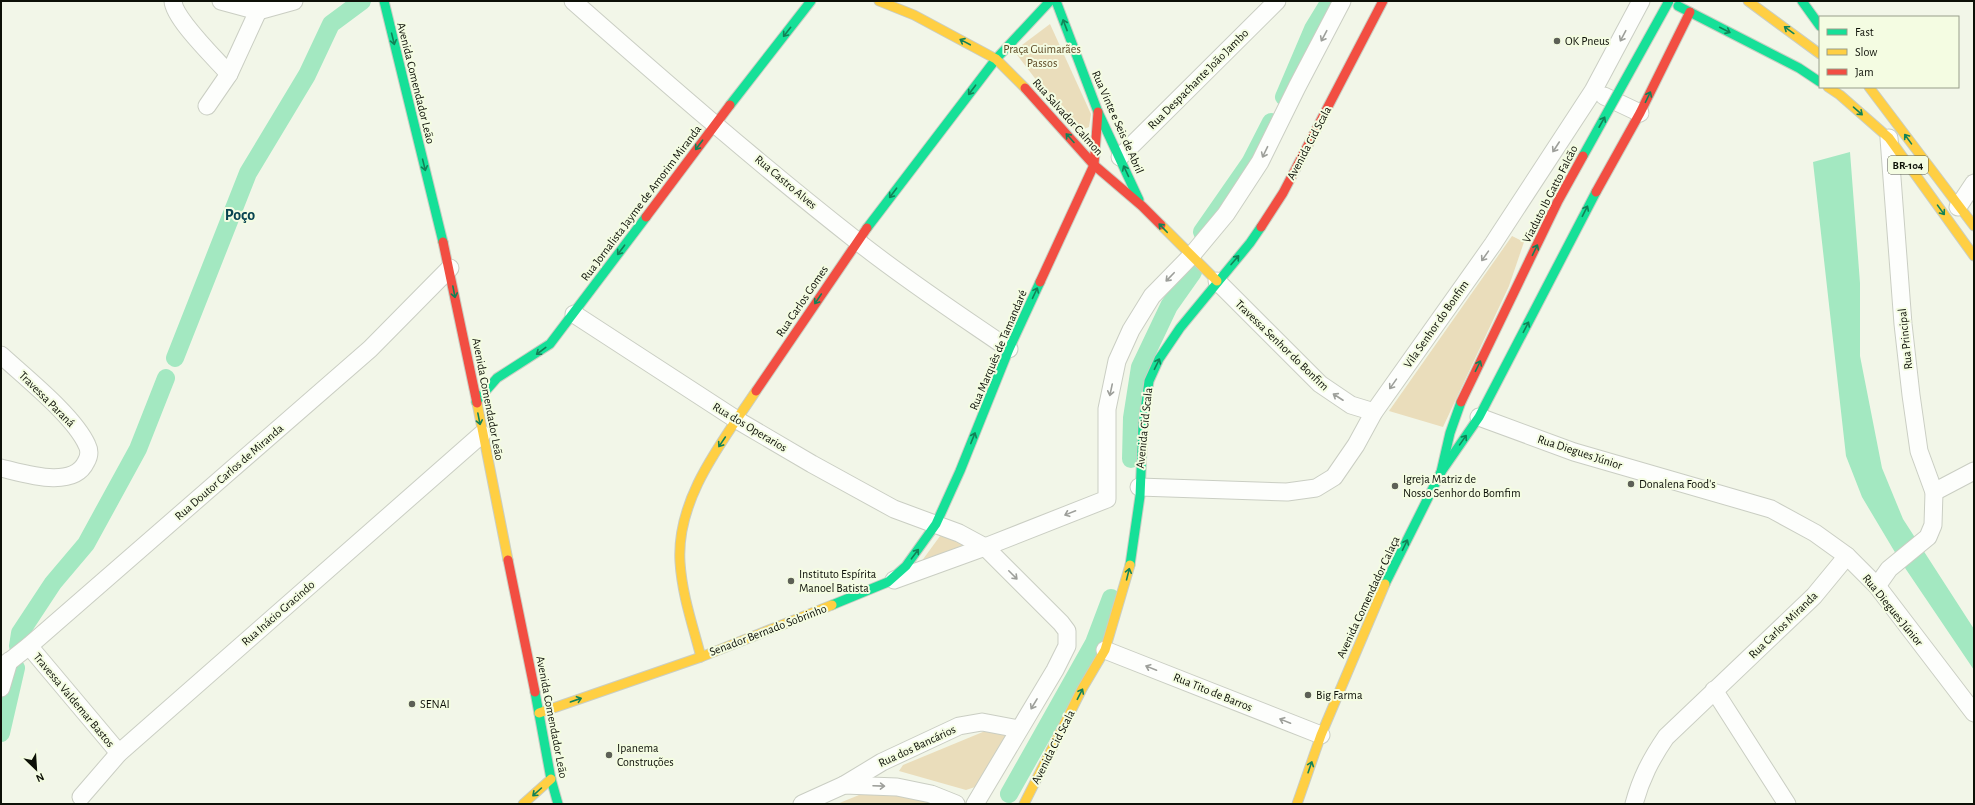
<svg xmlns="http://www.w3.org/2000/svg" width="1975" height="805" viewBox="0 0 1975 805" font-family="'Alegreya Sans',sans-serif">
<rect width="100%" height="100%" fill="#f2f6e8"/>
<g fill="#eaddbb">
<path d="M1050,24L1091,114L1089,127L1076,132L1014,51Z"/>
<path d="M1512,236L1524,242L1509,286L1443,427L1389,411Z"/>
<path d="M943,532L966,544L921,562Z"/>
<path d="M990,729L1004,731L1009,740L978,786L966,790L899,771L903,765Z"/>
<path d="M908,791L934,804H837L864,793Z"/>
</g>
<path fill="#a3e8c1" d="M1850,152L1860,283V356L1882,468L1903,519L1974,629V670L1899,559L1862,497L1846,456L1813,162Z"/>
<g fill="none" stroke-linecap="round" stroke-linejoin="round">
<g stroke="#a3e8c1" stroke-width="18">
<path d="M1284,97L1313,29L1330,1"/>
<path d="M1202,232L1250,163L1271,122"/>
<path d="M175,358L248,173L307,75L331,24L362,1"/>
<path d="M1131,459L1132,418L1140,367L1169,306L1193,272"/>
<path d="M18,646L20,633L53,583L86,544L138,449L166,378"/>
<path d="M1,733L16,668"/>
<path d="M1009,794L1094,643L1111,598"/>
</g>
<g stroke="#cacec3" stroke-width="19">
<g id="street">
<path d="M173,1C174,19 216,59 229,74"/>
<path d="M221,1L258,11L294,1"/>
<path d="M573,1C666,83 759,164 857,241C906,280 958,314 1009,349"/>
<path d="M1604,96L1640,113"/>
<path d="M207,106L229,74L258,11"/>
<path d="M1120,157L1277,1"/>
<path d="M1958,207L1974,183"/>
<path d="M1217,281L1320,384L1351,405L1374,412"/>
<path d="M574,314L737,420L812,464L894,509L959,533L985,547L1061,623L1067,631V646L1055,670L975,804"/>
<path d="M1,355C26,378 74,416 87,445C90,451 89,457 86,462C73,490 23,473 1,468"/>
<path d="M1479,417L1574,452L1771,509L1815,533L1847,556L1877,586L1974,713"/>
<path d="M1139,487L1287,492L1316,488L1334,477L1356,445L1374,412L1493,244L1593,91L1641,1"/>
<path d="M1934,492L1974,471"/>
<path d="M894,580L985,547L1107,499V409L1117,361L1131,330L1152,296L1191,256L1226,214L1260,162L1297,87L1342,1"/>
<path d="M1877,586L1889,569L1928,537L1933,525L1934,492L1919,451L1911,395L1903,324L1889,138"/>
<path d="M29,646L119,753"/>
<path d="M1105,650L1321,735"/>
<path d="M1,668L29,646L370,349L450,268"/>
<path d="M1,688L9,661"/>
<path d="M1714,690L1787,804"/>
<path d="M844,785L882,762L959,726L982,722L1019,729"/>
<path d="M81,797L119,753L482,434"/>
<path d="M802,804L844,785L897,787L931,794L956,804"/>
<path d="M1634,804C1641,778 1651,759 1666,737L1814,596L1847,556"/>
</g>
</g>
<g stroke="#cacec3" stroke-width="11">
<g id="fast">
<path d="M384,1L443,242"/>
<path d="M1056,1L1098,112L1139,200"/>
<path d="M1802,1L1820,26"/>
<path d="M1678,6L1799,68L1820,82"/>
<path d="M730,105L811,1"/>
<path d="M867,228L996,59L1050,1"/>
<path d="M476,402L497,378L550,344L646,217"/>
<path d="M1441,472L1479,417L1596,192"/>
<path d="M1130,565L1140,496L1143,424L1149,381L1159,359L1180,328L1250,243L1261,227"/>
<path d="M1385,584L1441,472L1450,433L1461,402"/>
<path d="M832,605L888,582L906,566L936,524L960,471L1009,349L1040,282"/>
<path d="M535,692L551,779L558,804"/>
</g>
</g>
<g stroke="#cacec3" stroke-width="11">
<g id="slow">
<path d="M879,1L914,15L996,59L1025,88"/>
<path d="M1748,1L1820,54"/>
<path d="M1828,87L1840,95L1889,138L1974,256"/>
<path d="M1869,87L1974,226"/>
<path d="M1161,225L1217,281"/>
<path d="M477,403L508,560"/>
<path d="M701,657C693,626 682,595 680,562C676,498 723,441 756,391"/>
<path d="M539,713L701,657L832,605"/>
<path d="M523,804L551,779"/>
<path d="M1024,804L1082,689L1105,650L1130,565"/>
<path d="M1297,804L1321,735L1385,584"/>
</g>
</g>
<g stroke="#cacec3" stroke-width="11">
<g id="jam">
<path d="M1025,88L1094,165L1142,206L1161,225"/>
<path d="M1596,192L1640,113L1690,12"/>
<path d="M646,217L730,105"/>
<path d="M1261,227L1283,193L1383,1"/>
<path d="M443,242L477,403"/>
<path d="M1040,282L1094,165L1098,112"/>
<path d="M756,391L867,228"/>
<path d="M508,560L535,692"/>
</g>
</g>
<use href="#street" stroke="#fdfefc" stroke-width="17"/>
<use href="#fast" stroke="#16e098" stroke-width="9"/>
<use href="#slow" stroke="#ffcf43" stroke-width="9"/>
<use href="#jam" stroke="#f24e42" stroke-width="9"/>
<g stroke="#cacec3" stroke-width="11" stroke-linecap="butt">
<path id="fast-bridge" d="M1583,156L1669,1"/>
</g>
<g stroke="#cacec3" stroke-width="11" stroke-linecap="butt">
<path id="jam-bridge" d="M1461,402L1558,201L1583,156"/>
</g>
<use href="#fast-bridge" stroke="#16e098" stroke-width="9"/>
<use href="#jam-bridge" stroke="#f24e42" stroke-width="9"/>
</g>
<defs><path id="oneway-shaft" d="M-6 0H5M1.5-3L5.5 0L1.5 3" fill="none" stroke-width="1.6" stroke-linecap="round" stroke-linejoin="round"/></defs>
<g stroke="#128257">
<use href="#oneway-shaft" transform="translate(1065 25) rotate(-111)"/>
<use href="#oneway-shaft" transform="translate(1725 30) rotate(27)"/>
<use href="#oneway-shaft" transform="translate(1789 30) rotate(-144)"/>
<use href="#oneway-shaft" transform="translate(787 32) rotate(128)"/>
<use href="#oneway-shaft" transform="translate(393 39) rotate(76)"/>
<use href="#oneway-shaft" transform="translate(965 42) rotate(-152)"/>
<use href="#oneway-shaft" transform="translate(972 90) rotate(127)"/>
<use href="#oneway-shaft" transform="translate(1648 97) rotate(-64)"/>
<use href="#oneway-shaft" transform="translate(1858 111) rotate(41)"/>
<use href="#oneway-shaft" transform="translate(1602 122) rotate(-61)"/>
<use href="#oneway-shaft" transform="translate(1070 138) rotate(-132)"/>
<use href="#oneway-shaft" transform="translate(1908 139) rotate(-126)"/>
<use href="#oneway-shaft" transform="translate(699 145) rotate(127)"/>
<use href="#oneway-shaft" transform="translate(424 165) rotate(76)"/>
<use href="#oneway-shaft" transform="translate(1126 171) rotate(-115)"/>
<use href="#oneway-shaft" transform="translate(893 193) rotate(127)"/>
<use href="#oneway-shaft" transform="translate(1941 210) rotate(54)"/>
<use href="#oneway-shaft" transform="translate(1585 211) rotate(-63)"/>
<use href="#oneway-shaft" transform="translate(1163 228) rotate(-134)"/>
<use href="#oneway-shaft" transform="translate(621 250) rotate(127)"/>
<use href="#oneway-shaft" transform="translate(1535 250) rotate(-64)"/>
<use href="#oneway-shaft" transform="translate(1235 260) rotate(-49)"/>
<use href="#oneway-shaft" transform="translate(454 292) rotate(79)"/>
<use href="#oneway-shaft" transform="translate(1035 293) rotate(-65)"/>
<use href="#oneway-shaft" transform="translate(818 299) rotate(124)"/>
<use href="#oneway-shaft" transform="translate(1526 327) rotate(-63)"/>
<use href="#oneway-shaft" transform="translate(541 351) rotate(143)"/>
<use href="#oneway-shaft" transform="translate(1157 364) rotate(-64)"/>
<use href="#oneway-shaft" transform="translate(1478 366) rotate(-64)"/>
<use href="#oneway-shaft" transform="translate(479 419) rotate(79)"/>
<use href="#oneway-shaft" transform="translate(973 438) rotate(-68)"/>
<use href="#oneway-shaft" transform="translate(1463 440) rotate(-55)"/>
<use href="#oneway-shaft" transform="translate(722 442) rotate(124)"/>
<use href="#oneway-shaft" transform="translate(1405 545) rotate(-64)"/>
<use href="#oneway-shaft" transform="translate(915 554) rotate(-53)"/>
<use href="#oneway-shaft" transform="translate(1128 574) rotate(-76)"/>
<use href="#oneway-shaft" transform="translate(1080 694) rotate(-63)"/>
<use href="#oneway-shaft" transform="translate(576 700) rotate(-19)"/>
<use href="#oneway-shaft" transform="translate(1310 767) rotate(-71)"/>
<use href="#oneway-shaft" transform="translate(537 792) rotate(138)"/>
</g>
<g stroke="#9d9f9a">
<use href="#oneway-shaft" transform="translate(1324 36) rotate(118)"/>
<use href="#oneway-shaft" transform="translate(1623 36) rotate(118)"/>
<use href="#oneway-shaft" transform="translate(1556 147) rotate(123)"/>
<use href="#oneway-shaft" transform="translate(1265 152) rotate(116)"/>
<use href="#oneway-shaft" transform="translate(1485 256) rotate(125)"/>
<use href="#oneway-shaft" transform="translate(1170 277) rotate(134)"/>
<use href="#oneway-shaft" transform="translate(1393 384) rotate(125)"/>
<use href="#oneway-shaft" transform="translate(1111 390) rotate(102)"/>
<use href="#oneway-shaft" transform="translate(1338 397) rotate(-147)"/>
<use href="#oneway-shaft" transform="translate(1070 513) rotate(158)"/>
<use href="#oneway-shaft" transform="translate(1013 575) rotate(45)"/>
<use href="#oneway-shaft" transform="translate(1151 668) rotate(-158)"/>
<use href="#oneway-shaft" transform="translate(1034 704) rotate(121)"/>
<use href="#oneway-shaft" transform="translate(1285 721) rotate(-158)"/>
<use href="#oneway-shaft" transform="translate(879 786) rotate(2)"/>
</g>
<g fill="#5d6056" stroke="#f4fce2" stroke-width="1.5">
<circle cx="1557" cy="41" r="4"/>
<circle cx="1631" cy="484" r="4"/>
<circle cx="1395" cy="486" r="4"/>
<circle cx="791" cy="581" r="4"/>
<circle cx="1308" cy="695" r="4"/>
<circle cx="412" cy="704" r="4"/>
<circle cx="609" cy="755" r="4"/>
</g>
<g text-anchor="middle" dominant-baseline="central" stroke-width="4" stroke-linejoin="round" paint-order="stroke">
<rect fill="#f4fce2" stroke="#525749" stroke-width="1" x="1888" y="156" width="40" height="18" rx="3"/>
<g font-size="11" font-weight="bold" fill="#0d1007">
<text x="1908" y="165">BR-104</text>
</g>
<g font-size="12" fill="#0d1007" stroke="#f4fce2" text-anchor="start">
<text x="1565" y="41">OK Pneus</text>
<text x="1403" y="479">Igreja Matriz de<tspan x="1403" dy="14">Nosso Senhor do Bomfim</tspan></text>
<text x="1639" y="484">Donalena Food's</text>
<text x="799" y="574">Instituto Espírita<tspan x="799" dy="14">Manoel Batista</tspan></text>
<text x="1316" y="695">Big Farma</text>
<text x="420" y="704">SENAI</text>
<text x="617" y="748">Ipanema<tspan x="617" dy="14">Construções</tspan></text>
</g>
<g font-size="12" fill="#5d4a25" stroke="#f4fce2">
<text x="1042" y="49">Praça Guimarães<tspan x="1042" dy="14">Passos</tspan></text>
</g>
<g font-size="12" fill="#0d1007" stroke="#f4fce2">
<text transform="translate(1198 79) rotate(-45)">Rua Despachante João Jambo</text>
<text transform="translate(416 83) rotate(76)">Avenida Comendador Leão</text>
<text transform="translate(1068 117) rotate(48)">Rua Salvador Calmon</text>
<text transform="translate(1118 122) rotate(66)">Rua Vinte e Seis de Abril</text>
<text transform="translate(1309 143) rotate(-62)">Avenida Cid Scala</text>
<text transform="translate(786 182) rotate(40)">Rua Castro Alves</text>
<text transform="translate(1550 194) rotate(-63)">Viaduto Ib Gatto Falcão</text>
<text transform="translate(641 203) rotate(-53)">Rua Jornalista Jayme de Amorim Miranda</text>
<text transform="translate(802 301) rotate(-56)">Rua Carlos Gomes</text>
<text transform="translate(1436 324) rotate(-55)">Vila Senhor do Bonfim</text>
<text transform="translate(1905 339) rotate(-96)">Rua Principal</text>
<text transform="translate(1282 345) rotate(44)">Travessa Senhor do Bonfim</text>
<text transform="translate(998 350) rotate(-67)">Rua Marquês de Tamandaré</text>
<text transform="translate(47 399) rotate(45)">Travessa Paraná</text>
<text transform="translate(488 399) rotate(79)">Avenida Comendador Leão</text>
<text transform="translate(750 427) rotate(31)">Rua dos Operarios</text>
<text transform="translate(1144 428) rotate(-84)">Avenida Cid Scala</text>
<text transform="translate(1580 452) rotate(18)">Rua Diegues Júnior</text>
<text transform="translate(229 472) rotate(-41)">Rua Doutor Carlos de Miranda</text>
<text transform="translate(1368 597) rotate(-65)">Avenida Comendador Calaça</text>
<text transform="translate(1893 610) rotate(51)">Rua Diegues Júnior</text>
<text transform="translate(278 613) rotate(-41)">Rua Inácio Gracindo</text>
<text transform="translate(1783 625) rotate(-44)">Rua Carlos Miranda</text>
<text transform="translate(768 630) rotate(-21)">Senador Bernado Sobrinho</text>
<text transform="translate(1213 692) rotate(22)">Rua Tito de Barros</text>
<text transform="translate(74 700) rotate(50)">Travessa Valdemar Bastos</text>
<text transform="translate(552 717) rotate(79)">Avenida Comendador Leão</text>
<text transform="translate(917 746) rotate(-25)">Rua dos Bancários</text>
<text transform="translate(1053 747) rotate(-63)">Avenida Cid Scala</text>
</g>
<g font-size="16" font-weight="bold" fill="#094451" stroke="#f4fce2">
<text x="240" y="215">Poço</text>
</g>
</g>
<rect width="1975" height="805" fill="none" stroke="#0d1007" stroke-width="4"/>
<rect x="1819" y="16" width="140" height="72" fill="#f4fce2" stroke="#989e8a"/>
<rect x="1827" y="29" width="20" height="6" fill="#16e098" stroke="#989e8a"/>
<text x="1855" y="36" font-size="12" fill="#0d1007">Fast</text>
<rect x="1827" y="49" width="20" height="6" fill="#ffcf43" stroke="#989e8a"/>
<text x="1855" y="56" font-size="12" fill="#0d1007">Slow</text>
<rect x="1827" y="69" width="20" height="6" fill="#f24e42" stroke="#989e8a"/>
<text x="1855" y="76" font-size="12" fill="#0d1007">Jam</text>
<g transform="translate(36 769) rotate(155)" stroke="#f4fce2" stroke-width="3" paint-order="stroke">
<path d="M0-3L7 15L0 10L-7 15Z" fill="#0d1007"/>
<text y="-6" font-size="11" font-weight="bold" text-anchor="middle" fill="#0d1007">N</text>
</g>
</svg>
